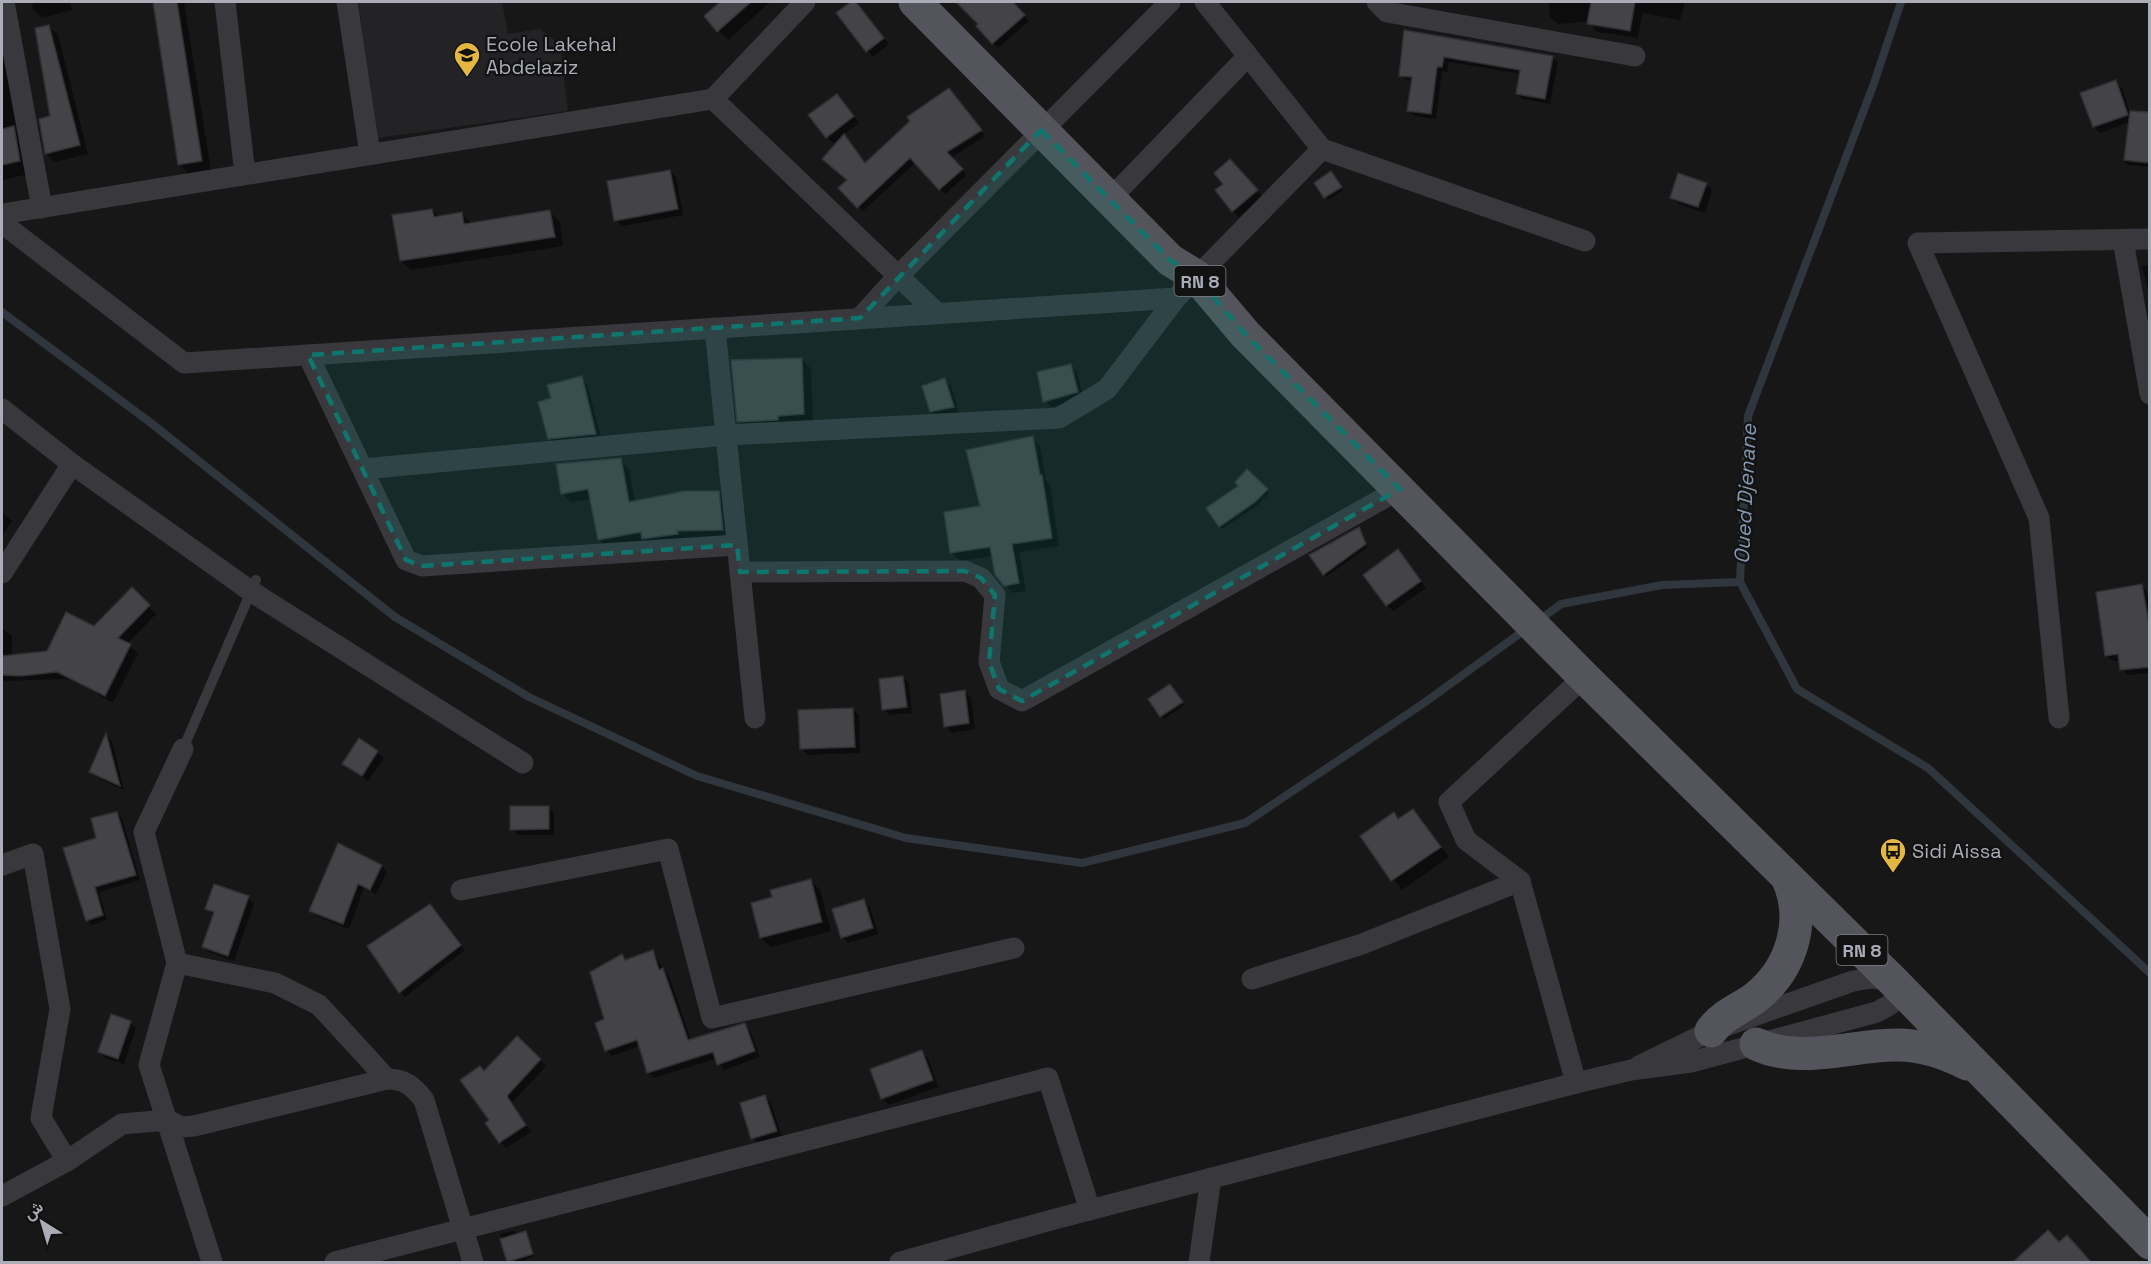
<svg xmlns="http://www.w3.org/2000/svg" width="2151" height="1264" viewBox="0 0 2151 1264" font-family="'Space Grotesk',Vazirmatn,sans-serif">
<rect width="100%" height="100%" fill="#171718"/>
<path fill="#232325" d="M358,2H502L508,34L540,29L560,45L568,111L378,138Z"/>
<g fill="#0007">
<path d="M2,2L32,173L3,180L2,179Z"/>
<path d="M32,2H70L72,10L42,18L33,9Z"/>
<path d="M154,2H184L211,171L189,174L180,165Z"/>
<path d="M722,2H721H770L728,40L706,17Z"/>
<path d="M853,2L889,44L873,57L838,13Z"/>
<path d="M958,2H994L1000,8L1011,2L1029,21L998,48Z"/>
<path d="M1549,2H1685L1680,20L1642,13L1638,38L1597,32L1589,21L1558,24L1550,17Z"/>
<path d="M49,27L58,35L88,154L55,162L46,154L52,117Z"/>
<path d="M1406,32L1552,57L1558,62L1550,104L1522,99L1517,94L1521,74L1449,62L1447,72L1442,71L1436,119L1414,116L1408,110L1413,81L1406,80L1401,75Z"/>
<path d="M2115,82L2122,88L2130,113V162L2150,164V167L2127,165L2123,160L2126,159L2130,122L2100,133L2094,127Z"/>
<path d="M953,95L985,136L951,158L967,175L945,194L916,162L863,211L841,188L849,181L844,137L833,143L827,137L843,102L859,123L843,135L848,141L866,165Z"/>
<path d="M1236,167L1263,197L1239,217L1233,211L1225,184Z"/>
<path d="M670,171L676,177L683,215L622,226L616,220Z"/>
<path d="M1334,176L1343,190L1328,200L1316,184Z"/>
<path d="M1706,184L1712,190L1705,213L1678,204L1672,198Z"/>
<path d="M432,210L439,217L462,214L472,224L550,212L560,222L563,246L411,270L401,261Z"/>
<path d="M2150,265V300L2142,266Z"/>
<path d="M802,359L811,369L813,423L748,431L739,421Z"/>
<path d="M1071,366L1077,372L1083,398L1051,407L1045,401Z"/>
<path d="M581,378L587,384L602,440L555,444L549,438L552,400Z"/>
<path d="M944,380L951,386L959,413L938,417L931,411Z"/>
<path d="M1032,438L1040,446L1046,481L1050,484L1059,546L1019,552L1026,591L1013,593L1005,585L993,556L960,561L952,553Z"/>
<path d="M620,460L629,469L635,502L718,492L727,501L731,538L608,548L599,539L592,499L571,502L562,493Z"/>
<path d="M1247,471L1269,493L1258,505L1222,529L1220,526Z"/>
<path d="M2,512L12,521L2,536Z"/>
<path d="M1359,529L1368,547L1327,576L1324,574Z"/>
<path d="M1404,557L1426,588L1393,611L1387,605Z"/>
<path d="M2141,586L2147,592L2150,605V673L2128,675L2121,669V661H2113L2106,655Z"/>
<path d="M132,589L156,614L127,644L138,653L113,703L99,695L90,687V681L66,679L2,681V628L12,636V657L48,652L94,627Z"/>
<path d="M903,677L909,683L912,713L890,715L884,709Z"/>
<path d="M1172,688L1184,705L1164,719L1150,700Z"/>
<path d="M965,692L971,698L975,729L952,733L946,726Z"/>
<path d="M852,709L859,715L860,753L808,755L802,749Z"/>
<path d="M107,736L112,741L124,790L96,777L90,771Z"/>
<path d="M360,740L384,758L368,781L344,764Z"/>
<path d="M548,807L554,813V835H518L511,829Z"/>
<path d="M1413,811L1449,857L1402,890L1362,837L1400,821Z"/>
<path d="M117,813L122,818L140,880L99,892L107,920L92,925L87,920L98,839Z"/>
<path d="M338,845L382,867L387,872L376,894L364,888L349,929L316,916L310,910Z"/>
<path d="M810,880L820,890L831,931L771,947L761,938L752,904L774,898Z"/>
<path d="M248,898L254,904L234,961L209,952L203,946L214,916L207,909Z"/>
<path d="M864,901L870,907L878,934L848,943L842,937Z"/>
<path d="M435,911L465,950L405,997L369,946Z"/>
<path d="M652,952L669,976L691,1040L744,1025L750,1031L760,1057L724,1070L715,1059L654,1078L648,1072L640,1046L612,1056L606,1050V1020L621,955L627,961Z"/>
<path d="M130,1022L136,1028L124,1064L106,1058L100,1052Z"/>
<path d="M517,1038L546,1066L512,1103L531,1132L506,1148L500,1142L491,1120L484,1072Z"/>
<path d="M921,1052L928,1058L938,1087L889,1105L883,1099L872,1070Z"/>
<path d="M765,1097L771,1103L782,1137L759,1145L753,1138Z"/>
<path d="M514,1231L518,1235L526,1233L528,1236L534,1256L526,1259L527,1262H508L500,1234Z"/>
</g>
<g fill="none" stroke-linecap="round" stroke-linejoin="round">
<g stroke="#30363d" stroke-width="8">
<path d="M1901,2L1873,86L1748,416L1740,582L1797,689L1928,768L2150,973"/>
<path d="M2,312L151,423L395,617L529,697L697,776L906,838L1082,863L1245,823L1424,703L1526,629"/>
<path d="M1538,621L1561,604L1662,585L1740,582"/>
</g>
</g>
<g fill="#444448" stroke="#313134" stroke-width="1.5">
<path d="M153,2H177L202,161L178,165Z"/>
<path d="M720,2H751L717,32L704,16Z"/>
<path d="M851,2H856L884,38L866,52L836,13Z"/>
<path d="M956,2H1013L1025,15L992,44L976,26L978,24Z"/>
<path d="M1591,2H1635L1630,31L1587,24Z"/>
<path d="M49,25L80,145L45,154L39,119L50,116L35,28Z"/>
<path d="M1404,30L1553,56L1545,99L1516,94L1520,70L1444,57L1442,67H1437L1431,114L1407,111L1412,77L1399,76Z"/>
<path d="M2116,80L2128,115L2093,127L2080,93Z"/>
<path d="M949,88L982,130L947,152L963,169L939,190L910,158L857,208L838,188L847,180L822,159L844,134L865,163L910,121L907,117Z"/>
<path d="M837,94L854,116L826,138L808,115Z"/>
<path d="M2130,111L2150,112V163L2124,160Z"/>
<path d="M14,126L20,161L2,165V129Z"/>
<path d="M1230,159L1258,190L1232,212L1215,190L1223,184L1214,173Z"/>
<path d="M670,170L678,209L614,221L607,181Z"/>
<path d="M1331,171L1342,187L1324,198L1314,183Z"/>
<path d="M1678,173L1707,183L1698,207L1670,198Z"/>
<path d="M432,209L434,217L462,212L464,224L550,210L555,237L400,261L392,215Z"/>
<path d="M802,358L804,414L778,416V420L737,422L731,360Z"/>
<path d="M1071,364L1078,392L1043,402L1037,372Z"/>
<path d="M582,376L596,434L548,439L538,402L551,398L547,385Z"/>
<path d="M945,378L954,407L930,412L922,386Z"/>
<path d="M1033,436L1040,475H1042L1052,538L1012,544L1019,583L1004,586L995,575L990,547L950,553L944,512L980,506L966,450Z"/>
<path d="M621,458L629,502L685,491H719L723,530L677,531L678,534L642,539L641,532L598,540L588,489L561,494L556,464Z"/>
<path d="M1247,469L1268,489L1255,502L1219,527L1206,508L1238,486L1235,482Z"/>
<path d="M1359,527L1366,544L1323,575L1309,555Z"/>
<path d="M1398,549L1421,581L1386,606L1363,575Z"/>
<path d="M2142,584L2150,630V667L2120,670L2118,654L2105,656L2096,592Z"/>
<path d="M132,587L150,605L118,638L131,644L105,696L57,672L21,676L2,675V656L47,651L66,612L94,626Z"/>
<path d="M903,676L907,707L882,710L879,679Z"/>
<path d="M1170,684L1183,702L1160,717L1148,699Z"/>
<path d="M965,690L969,723L944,727L940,694Z"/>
<path d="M853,708L855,747L800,749L798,710Z"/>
<path d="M106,733L120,786L89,772Z"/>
<path d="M359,738L378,751L362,776L342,764Z"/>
<path d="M510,806H549V829L510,830Z"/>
<path d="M1413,809L1441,847L1391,881L1360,836L1394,812L1398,819Z"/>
<path d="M117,812L136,875L95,887L103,915L86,921L63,848L96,838L91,818Z"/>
<path d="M338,843L382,865L370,890L358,884L343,924L309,911Z"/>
<path d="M811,879L822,922L760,938L751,903L772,897L770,890Z"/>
<path d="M214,884L249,896L228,956L202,947L214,912L205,909Z"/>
<path d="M864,899L873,928L841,938L832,909Z"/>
<path d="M430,904L461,945L399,993L367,946Z"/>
<path d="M653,950L659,970L663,968L688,1040L745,1023L755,1051L717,1065L713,1052L647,1073L637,1040L605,1051L595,1023L604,1019L590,972L622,954L625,960Z"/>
<path d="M111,1014L131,1021L118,1059L98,1052Z"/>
<path d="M517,1036L541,1059L507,1096L526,1125L499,1143L485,1123L489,1120L460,1080L480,1066L484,1071Z"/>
<path d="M922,1050L933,1080L881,1099L870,1069Z"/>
<path d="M765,1095L777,1131L751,1139L740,1103Z"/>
<path d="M2048,1230L2059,1242L2067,1235L2092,1263H2012Z"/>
<path d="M526,1231L533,1254L507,1262L500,1239Z"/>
</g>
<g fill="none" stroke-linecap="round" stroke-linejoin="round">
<path stroke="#38383d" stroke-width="10" d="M183,749L256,580"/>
<g stroke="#38383d" stroke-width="21">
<path d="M4,2L42,208"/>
<path d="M225,2L245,174"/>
<path d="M347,2L370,154"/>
<path d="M1205,2L1322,149L1585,241"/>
<path d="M1377,2L1387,12L1635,56"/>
<path d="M713,99L937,313"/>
<path d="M1109,200L1247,57"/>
<path d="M2,214L713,99L805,2"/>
<path d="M2,223L184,363L1176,298L1322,149"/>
<path d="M2123,240L2150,394"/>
<path d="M860,318L898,276L1170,2"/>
<path d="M715,328L755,718"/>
<path d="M308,355L406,560L422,566L737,545"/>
<path d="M2,409L72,464"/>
<path d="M363,469L726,435L1059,418L1107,389L1176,298"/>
<path d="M740,572L965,571L981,578L995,595L989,662L999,689L1022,701L1400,489"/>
<path d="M2,573L72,464L252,592L523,763"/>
<path d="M2059,718L2039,518L1918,243L2150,239"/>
<path d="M183,749L144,832L177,963L149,1065L212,1262"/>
<path d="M2,865L33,854L60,1009L41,1118L67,1161"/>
<path d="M461,890L668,849L712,1018L1014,948"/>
<path d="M177,963L275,983L319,1005L387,1079"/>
<path d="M1252,979L1362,944L1520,881"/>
<path d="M1639,1066L1711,1031L1853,981L1872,978L1892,980"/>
<path d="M1576,1083L1520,881L1466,840L1449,802L1584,677"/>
<path d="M2,1196L67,1161L122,1124L168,1120L181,1127L194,1126L387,1079C405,1079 413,1086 424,1100L473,1262"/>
<path d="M335,1262L1048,1078L1090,1210"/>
<path d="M900,1262L1055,1219L1576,1083L1631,1070L1691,1062L1877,1012L1891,1004L1902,992"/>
<path d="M1199,1262L1211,1178"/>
</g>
<g stroke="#54555c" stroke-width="33">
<path d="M915,2L1170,260L1196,276L1245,334L1584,677L1892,980L2150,1243"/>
<path d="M1711,1031C1723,1014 1739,1010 1755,998C1792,969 1807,920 1787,877"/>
<path d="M1756,1044C1801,1065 1849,1045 1897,1045C1921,1045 1946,1053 1967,1064"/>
</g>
</g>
<path fill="#0f766e" fill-opacity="0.2" stroke="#0f766e" stroke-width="4.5" stroke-dasharray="12 8" stroke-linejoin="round" d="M1041,130L1170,260L1196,276L1245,334L1400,489L1022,701L999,689L989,662L995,595L981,578L965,571L740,572L737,545L422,566L406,560L308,355L860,318Z"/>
<defs>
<g id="school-pin" transform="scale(1.35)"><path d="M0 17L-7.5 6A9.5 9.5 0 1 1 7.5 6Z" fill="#e4b743" stroke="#121213"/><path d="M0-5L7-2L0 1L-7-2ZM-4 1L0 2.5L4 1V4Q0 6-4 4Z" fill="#111"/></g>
<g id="bus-pin" transform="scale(1.35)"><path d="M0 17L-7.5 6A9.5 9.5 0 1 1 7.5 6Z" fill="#e4b743" stroke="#121213"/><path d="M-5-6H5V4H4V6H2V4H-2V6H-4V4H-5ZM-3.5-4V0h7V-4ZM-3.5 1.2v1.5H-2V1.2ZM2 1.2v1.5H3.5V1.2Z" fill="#111"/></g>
</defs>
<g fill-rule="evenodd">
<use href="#school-pin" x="467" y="55"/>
<use href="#bus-pin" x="1893" y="851"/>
</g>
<g text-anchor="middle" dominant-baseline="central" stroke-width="4.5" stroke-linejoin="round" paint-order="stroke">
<g fill="#121213" stroke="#7c7e86" stroke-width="1.5">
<rect x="1174.5" y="266" width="51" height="30" rx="4.5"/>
<rect x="1836.5" y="935" width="51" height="30" rx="4.5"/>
</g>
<g font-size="18" font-weight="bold" fill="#aaadb7">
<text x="1200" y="281">RN 8</text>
<text x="1862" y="950">RN 8</text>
</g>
<g font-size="20" fill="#aaadb7" stroke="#121213" text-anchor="start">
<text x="486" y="44">Ecole Lakehal<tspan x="486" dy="23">Abdelaziz</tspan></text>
<text x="1912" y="851">Sidi Aissa</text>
</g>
<g font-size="21" font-style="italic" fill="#8398af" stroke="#121213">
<text transform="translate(1745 494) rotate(-87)">Oued Djenane</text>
</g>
</g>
<rect width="2151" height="1264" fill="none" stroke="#aaadb7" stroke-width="6"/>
<g transform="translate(42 1222) rotate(323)" stroke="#121213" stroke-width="4.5" paint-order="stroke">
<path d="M0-4.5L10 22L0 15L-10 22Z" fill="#aaadb7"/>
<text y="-9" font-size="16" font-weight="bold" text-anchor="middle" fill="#aaadb7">ش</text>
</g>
</svg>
